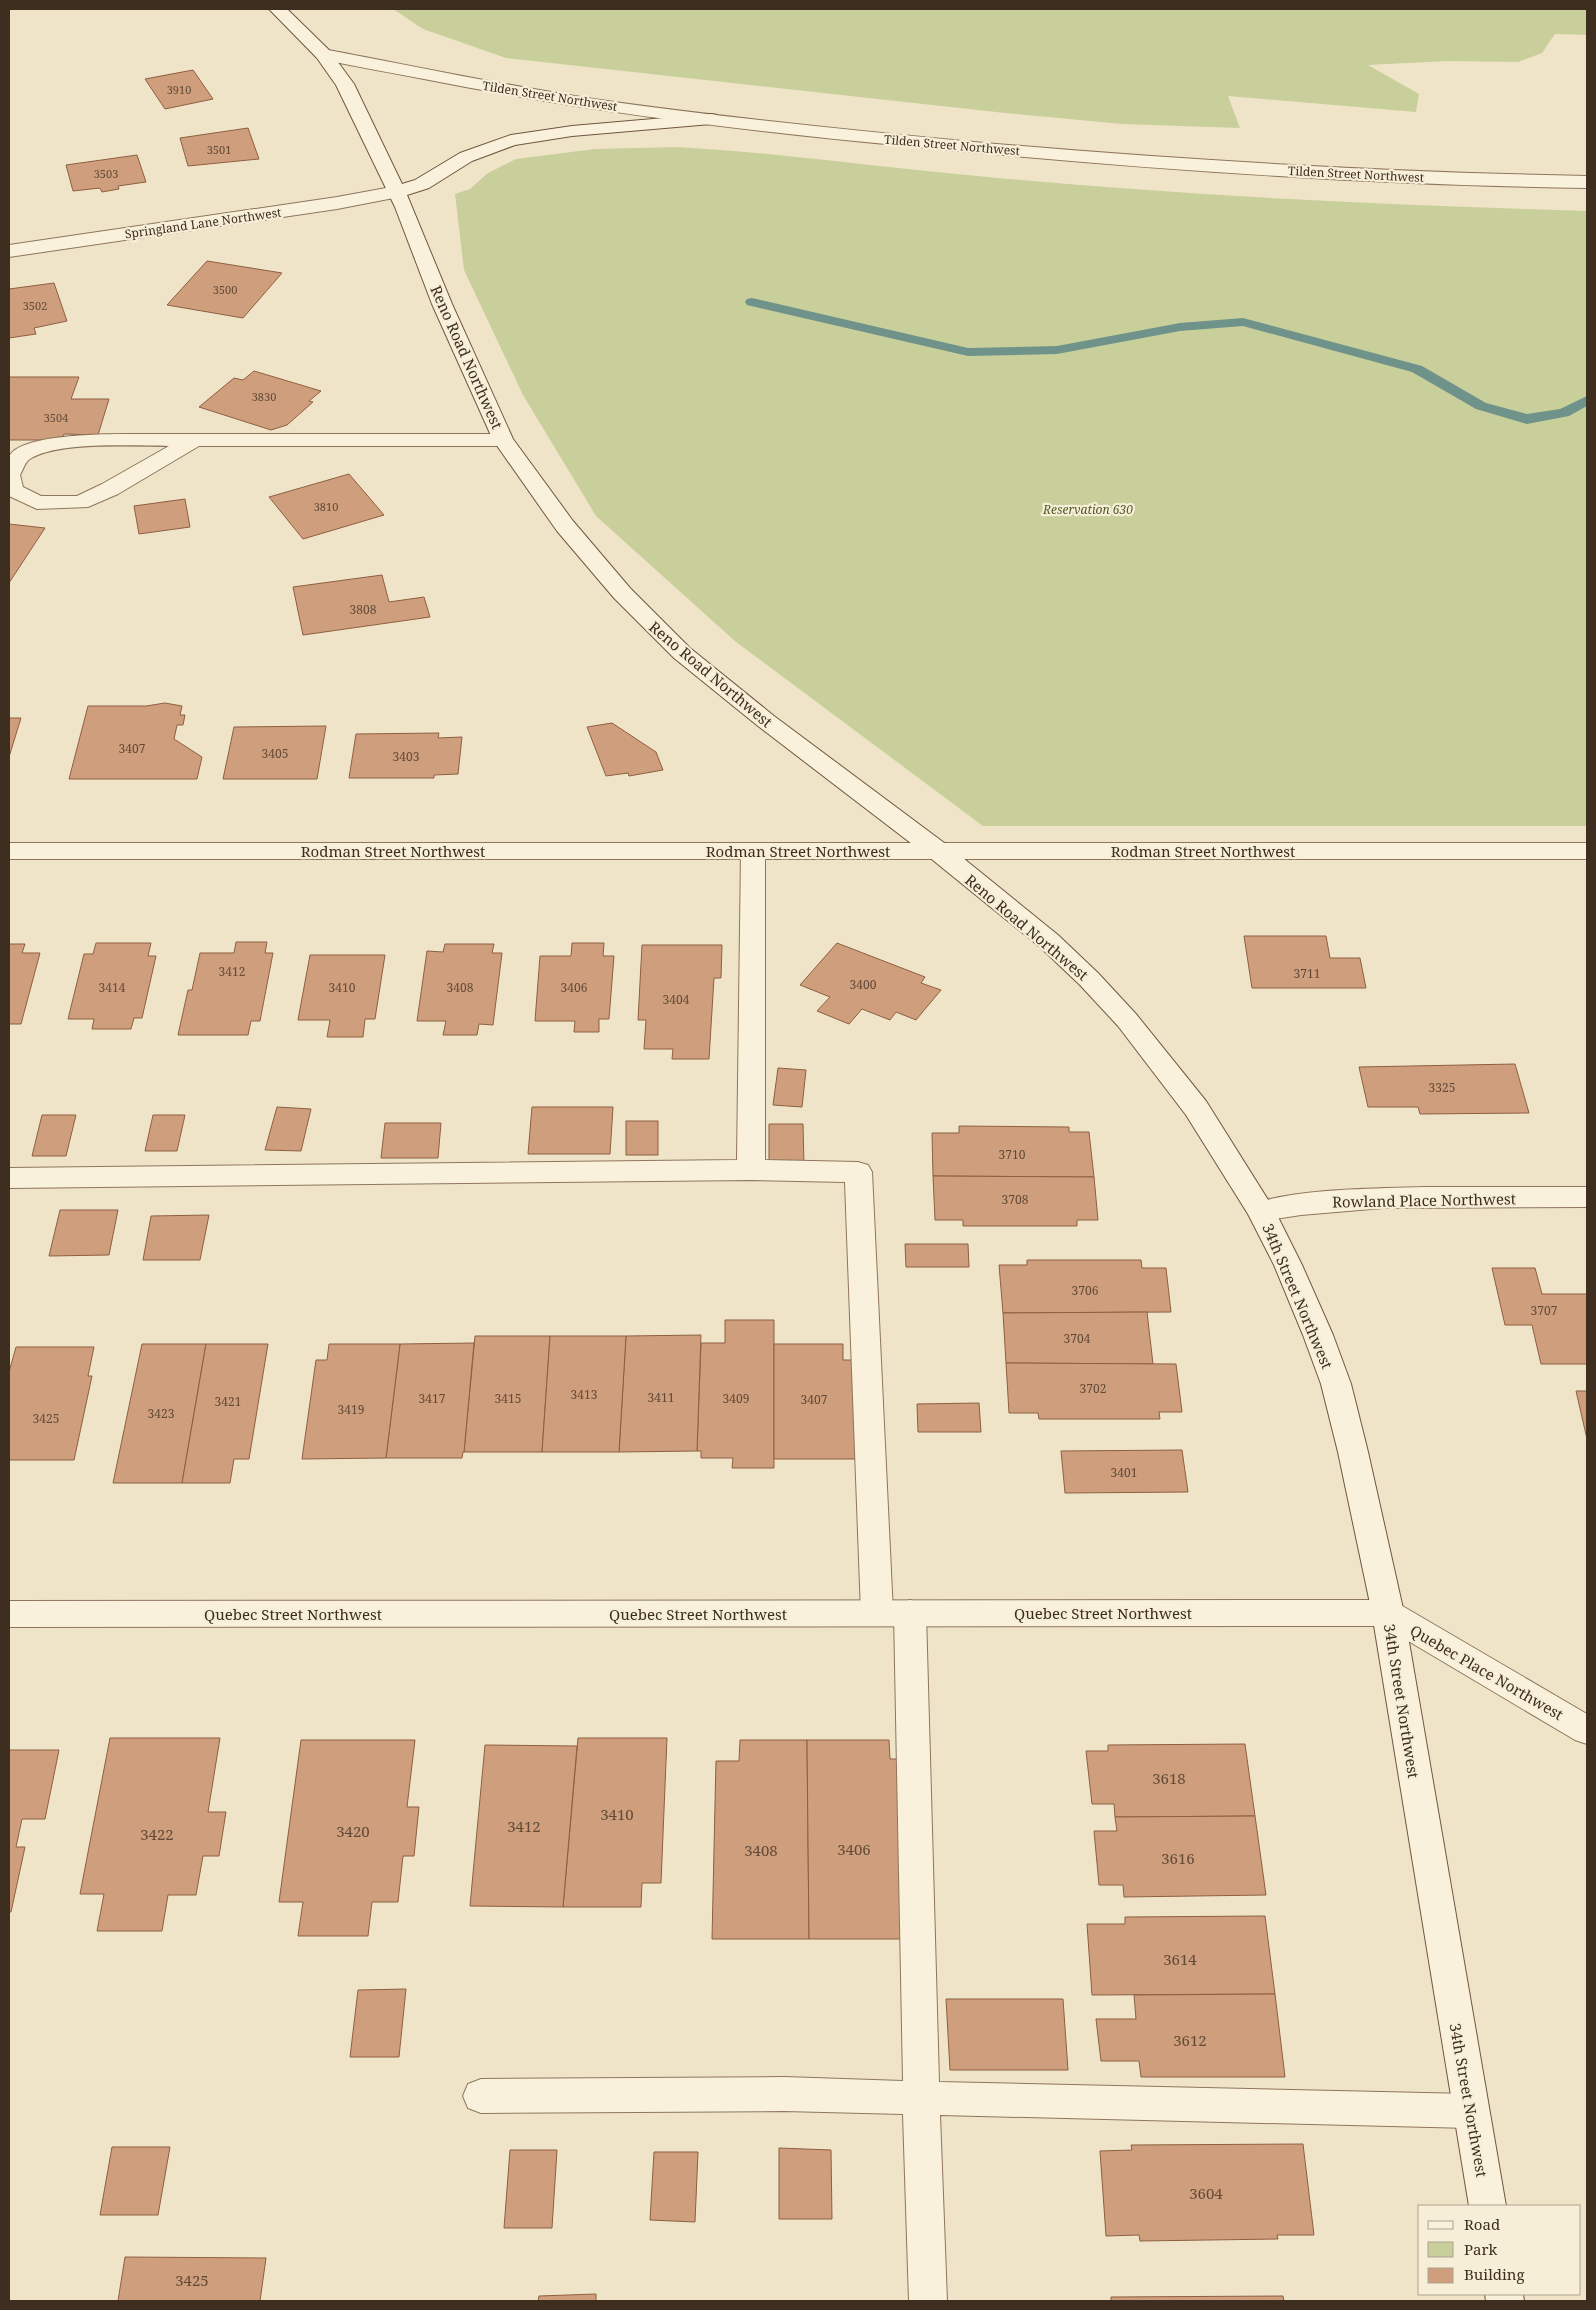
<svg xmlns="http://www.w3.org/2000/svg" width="1596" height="2310" viewBox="0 0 1596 2310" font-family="'Noto Serif',serif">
<rect width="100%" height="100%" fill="#f0e4c8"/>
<g fill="#c9cf9b">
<path d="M393,9H1587V35L1555,34L1542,53L1518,62L1447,61L1368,65L1419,94L1416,112L1228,96L1240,128L1122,124L1005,113L506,58L423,29Z"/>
<path d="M677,147C781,153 884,168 988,177C1187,196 1387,205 1587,211V826H983L736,642L596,516L523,395L464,270L455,194L470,189L488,173L516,159L595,149Z"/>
</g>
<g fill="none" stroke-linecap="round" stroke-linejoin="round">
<path fill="#6f938a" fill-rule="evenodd" d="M752,298L968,348L1057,346L1180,323L1243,318L1422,366L1486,403L1527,414L1560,409L1587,396V406L1569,416L1527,424L1476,409L1412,372L1243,326L1180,331L1057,354L968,356L747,305L745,302L747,299Z"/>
</g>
<g fill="#cf9f7d" stroke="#8d5f41">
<path d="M193,70L213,99L165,109L145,79Z"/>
<path d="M248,128L259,159L188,166L180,138Z"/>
<path d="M137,155L146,182L118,186L119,189L102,192L100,188L73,191L66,165Z"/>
<path d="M207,261L282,273L243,318L167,305Z"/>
<path d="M54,283L67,321L34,328L36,334L9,338V289Z"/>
<path d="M254,371L321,391L309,401L313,402L287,425L271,430L199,407L234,378L243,380Z"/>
<path d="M9,377H79L71,399H109L98,435L64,434L61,440H9Z"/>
<path d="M349,474L384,515L303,539L269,497Z"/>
<path d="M185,499L190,527L139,534L134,506Z"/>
<path d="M9,524L45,528L9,583Z"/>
<path d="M382,575L389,602L424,597L430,617L303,635L293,587Z"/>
<path d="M165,703L182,706L180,715H185L183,725H177L174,739L202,757L197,779H69L88,706H146Z"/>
<path d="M9,718H21L9,757Z"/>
<path d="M612,723L656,752L663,770L629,776L628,773L606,776L587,727Z"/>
<path d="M326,726L317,779H223L234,727Z"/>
<path d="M439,733L438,738L462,737L458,774L434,775V778H349L356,734Z"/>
<path d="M1244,936H1326L1330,958H1360L1366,988H1252Z"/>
<path d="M236,942H267L265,953H273L260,1021H251L248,1035H178L188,990H192L200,953H234Z"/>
<path d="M96,943H151L148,956H156L142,1018H134L131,1029H92L94,1019H68L84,954H93Z"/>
<path d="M572,943H604L603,956H614L609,1019H599V1032H574L575,1021H535L540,956H571Z"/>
<path d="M837,943L925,977L921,983L941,990L916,1020L896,1012L890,1020L862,1009L849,1024L817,1011L830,997L800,985Z"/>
<path d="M9,944H25L22,953H40L21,1024H9Z"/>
<path d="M445,944H494L492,953H502L493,1025L479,1024L477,1035H443L446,1021H417L427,951L443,952Z"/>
<path d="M642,945H722L721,978H714L709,1059H672L673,1049H644L646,1020H638Z"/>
<path d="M310,955H385L375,1019H365L363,1037H327L330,1020H298Z"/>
<path d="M1515,1064L1529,1113L1420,1114L1418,1107H1368L1359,1067Z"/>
<path d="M778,1068L806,1070L802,1107L773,1105Z"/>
<path d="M277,1107L311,1109L301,1151L265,1150Z"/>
<path d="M532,1107H613L610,1154H528Z"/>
<path d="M42,1115H76L66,1156H32Z"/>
<path d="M153,1115H185L177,1151H145Z"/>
<rect x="626" y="1121" width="32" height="34"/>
<path d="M385,1123H441L438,1158H381Z"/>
<path d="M769,1124H803L804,1166H769Z"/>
<path d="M959,1126L1069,1127V1132H1089L1094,1177L933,1176L932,1133H959Z"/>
<path d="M933,1176L1094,1177L1098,1220H1077V1226H963V1220H935Z"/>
<path d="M60,1210H118L109,1255L49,1256Z"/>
<path d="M209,1215L200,1260H143L151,1216Z"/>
<path d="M905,1244H968L969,1267H906Z"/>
<path d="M1027,1260H1141L1142,1268H1166L1171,1312L1003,1313L999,1265H1027Z"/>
<path d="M1492,1268H1535L1542,1294H1587V1364H1541L1532,1325H1505Z"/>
<path d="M1147,1312L1153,1364L1006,1363L1003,1313Z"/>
<path d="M725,1320H774V1468H732L733,1458H701V1451H697L701,1343H725Z"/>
<path d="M701,1335L697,1451L619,1452L626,1336Z"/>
<path d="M475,1336H550L542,1452H464Z"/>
<path d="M550,1336H626L619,1452H542Z"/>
<path d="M474,1343L464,1452H463L462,1458H386L400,1344Z"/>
<path d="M142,1344H206L182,1483H113Z"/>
<path d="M206,1344H268L249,1459H234L230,1483H182Z"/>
<path d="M329,1344H400L386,1458L302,1459L316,1360H327Z"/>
<path d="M774,1344H843V1360H853L856,1459H774Z"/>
<path d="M16,1347H94L88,1376H92L74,1460H9V1372Z"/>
<path d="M1006,1363L1176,1364L1182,1412H1159L1160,1419H1039L1038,1413H1009Z"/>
<path d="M1576,1391H1587V1439Z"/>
<path d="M979,1403L981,1432H918L917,1404Z"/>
<path d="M1182,1450L1188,1492L1065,1493L1061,1451Z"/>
<path d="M110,1738H220L208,1812H226L219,1856H203L196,1895H168L162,1931H97L104,1894H80Z"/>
<path d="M578,1738H667L661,1883H642L641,1907H563Z"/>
<path d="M301,1740H415L407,1807H419L414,1856H403L398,1902H372L368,1936H298L303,1902H279Z"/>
<path d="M740,1740H807L809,1939H712L716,1761H739Z"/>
<path d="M807,1740H889L890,1759H898L903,1939H809Z"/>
<path d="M1245,1744L1255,1816L1115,1817L1114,1804H1092L1086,1751H1108V1745Z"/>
<path d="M485,1745L577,1746L563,1907L470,1906Z"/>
<path d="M9,1750H59L45,1819H22L16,1847H25L11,1912H9Z"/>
<path d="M1255,1816L1266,1895L1124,1897L1123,1885H1099L1094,1831H1117L1115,1817Z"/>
<path d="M1265,1916L1275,1994L1092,1995L1087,1924H1125V1917Z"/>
<path d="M406,1989L399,2057H350L358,1990Z"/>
<path d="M1275,1994L1285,2077H1141L1139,2061H1101L1096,2019H1136L1134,1995Z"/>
<path d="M946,1999H1063L1068,2070H950Z"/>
<path d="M1303,2144L1314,2235H1277L1278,2239L1140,2241L1139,2235L1106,2236L1100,2151L1132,2150L1131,2145Z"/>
<path d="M112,2147H170L158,2215H100Z"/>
<path d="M779,2148L831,2150L832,2219H779Z"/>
<path d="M510,2150H557L552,2228H504Z"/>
<path d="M654,2152H698L695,2222L650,2220Z"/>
<path d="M125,2257L266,2258L260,2301H118Z"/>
<path d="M596,2294V2301H538L539,2296Z"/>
<path d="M1283,2296L1284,2301H1111V2297Z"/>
</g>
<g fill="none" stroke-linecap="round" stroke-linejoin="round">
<g stroke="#8d765c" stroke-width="2">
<g id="service">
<path d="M129,434H503L510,436L513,440L510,444L503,446H199L118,494L88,507L37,509L9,496C9,485 5,467 9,457C18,434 107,434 129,434ZM169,446L102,484L77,496H41L23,487L20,475C23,470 25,462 30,459C58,441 135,446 169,446Z"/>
<path d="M753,843L762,845L765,851V1160L858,1162L868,1165L872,1172L893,1613L888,1622L877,1626L866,1622L861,1613L845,1182L751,1180L9,1188V1168L737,1160L741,851L744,845Z"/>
<path d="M910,1600L921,1604L926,1613L939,2082L1470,2094L1483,2099L1488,2111L1483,2123L1470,2128L940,2115L947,2301H909L903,2114L784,2111L481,2113L468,2108L463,2096L468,2084L481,2079L784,2077L903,2081L894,1613L899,1604Z"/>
</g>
</g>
<g stroke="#8d765c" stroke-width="2">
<g id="minor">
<path d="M397,186L404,188L406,192L404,196L337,209L9,257V245L337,197Z"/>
<rect x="9" y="843" width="1578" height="16"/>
<path d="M1424,1187H1587V1207L1383,1208L1301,1215L1261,1221L1251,1218L1247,1211L1251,1204C1304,1188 1369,1189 1424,1187Z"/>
<path d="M1388,1600L1399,1604L1587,1714V1744L1575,1740L1383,1626L9,1627V1601Z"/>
</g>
</g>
<g stroke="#8d765c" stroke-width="2">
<path id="tertiary" d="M323,49C413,66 503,85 593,99C720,117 847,130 974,142C1178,160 1382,172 1587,176V188C1360,185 1133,168 907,146C745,131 584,111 424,79C388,72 352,66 317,58L314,54L317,50Z"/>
</g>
<g stroke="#6f573f" stroke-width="2">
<g id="secondary">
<path d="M269,9H287L329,50L354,84L402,184L415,180L460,153L511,135L572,126L711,114L717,115L720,119L717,123L711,124L572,136L515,145L472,161L429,188L407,195L452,304L513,439L573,521L630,588L690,648L774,716L947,845L1058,935L1098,973L1136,1014L1206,1101L1275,1211L1302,1265L1333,1335L1351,1384L1368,1452L1404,1613L1506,2206H1469L1372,1613L1338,1452L1321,1384L1303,1335L1274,1265L1248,1214L1186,1115L1118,1026L1080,985L1040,947L929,857L758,726L674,658L614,598L557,531L493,440L432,304L395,207L336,85L317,58Z"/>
<path d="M1485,2294H1523L1524,2301H1486Z"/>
</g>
</g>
<use href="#service" fill="#faf1dc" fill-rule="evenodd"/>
<use href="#minor" fill="#faf1dc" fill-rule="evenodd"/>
<use href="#tertiary" fill="#faf1dc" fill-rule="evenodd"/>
<use href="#secondary" fill="#faf1dc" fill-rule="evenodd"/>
</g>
<g text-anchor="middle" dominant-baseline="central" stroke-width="4.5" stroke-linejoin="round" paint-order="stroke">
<g font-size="11" fill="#624a37">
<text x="179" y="89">3910</text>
<text x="219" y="149">3501</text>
<text x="106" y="173">3503</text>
<text x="225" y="289">3500</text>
<text x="35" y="305">3502</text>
<text x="264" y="396">3830</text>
<text x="56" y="417">3504</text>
<text x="326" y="506">3810</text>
</g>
<g font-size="12" fill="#3d2e20" stroke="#f7eed8">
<text transform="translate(550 96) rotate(9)">Tilden Street Northwest</text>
<text transform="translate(952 145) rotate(5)">Tilden Street Northwest</text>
<text transform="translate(1356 174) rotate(3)">Tilden Street Northwest</text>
<text transform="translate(203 223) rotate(-8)">Springland Lane Northwest</text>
</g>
<g font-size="12" font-style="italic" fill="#4d5a26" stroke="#f7eed8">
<text x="1088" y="509">Reservation 630</text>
</g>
<g font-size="12" fill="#624a37">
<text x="363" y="609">3808</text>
<text x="132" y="748">3407</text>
<text x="275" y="753">3405</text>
<text x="406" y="756">3403</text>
<text x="232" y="971">3412</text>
<text x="1307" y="973">3711</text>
<text x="863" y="984">3400</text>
<text x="112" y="987">3414</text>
<text x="342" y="987">3410</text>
<text x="460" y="987">3408</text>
<text x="574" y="987">3406</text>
<text x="676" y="999">3404</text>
<text x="1442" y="1087">3325</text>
<text x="1012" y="1154">3710</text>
<text x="1015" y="1199">3708</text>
<text x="1085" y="1290">3706</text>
<text x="1544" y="1310">3707</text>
<text x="1077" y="1338">3704</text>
<text x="1093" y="1388">3702</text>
<text x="584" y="1394">3413</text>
<text x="661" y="1397">3411</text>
<text x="432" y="1398">3417</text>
<text x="508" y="1398">3415</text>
<text x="736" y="1398">3409</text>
<text x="814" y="1399">3407</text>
<text x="228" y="1401">3421</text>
<text x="351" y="1409">3419</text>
<text x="161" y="1413">3423</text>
<text x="46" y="1418">3425</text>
<text x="1124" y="1472">3401</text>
</g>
<g font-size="15" fill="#3d2e20" stroke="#f7eed8">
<text transform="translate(467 357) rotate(66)">Reno Road Northwest</text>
<text transform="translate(711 674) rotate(40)">Reno Road Northwest</text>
<text x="393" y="851">Rodman Street Northwest</text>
<text x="798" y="851">Rodman Street Northwest</text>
<text x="1203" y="851">Rodman Street Northwest</text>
<text transform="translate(1027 927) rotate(40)">Reno Road Northwest</text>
<text transform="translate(1424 1200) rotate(-1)">Rowland Place Northwest</text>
<text transform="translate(1298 1296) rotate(67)">34th Street Northwest</text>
<text x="1103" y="1613">Quebec Street Northwest</text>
<text x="293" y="1614">Quebec Street Northwest</text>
<text x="698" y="1614">Quebec Street Northwest</text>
<text transform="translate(1487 1672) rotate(30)">Quebec Place Northwest</text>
<text transform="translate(1402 1701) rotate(81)">34th Street Northwest</text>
<text transform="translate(1469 2100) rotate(80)">34th Street Northwest</text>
</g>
<g font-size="15" fill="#624a37">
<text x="1169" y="1778">3618</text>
<text x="617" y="1814">3410</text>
<text x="524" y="1826">3412</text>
<text x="353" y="1831">3420</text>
<text x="157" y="1834">3422</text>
<text x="854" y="1849">3406</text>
<text x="761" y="1850">3408</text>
<text x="1178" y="1858">3616</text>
<text x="1180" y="1959">3614</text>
<text x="1190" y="2040">3612</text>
<text x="1206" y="2193">3604</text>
<text x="192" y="2280">3425</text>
</g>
</g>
<rect width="1596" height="2310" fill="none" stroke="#3d2e20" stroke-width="20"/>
<rect x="1418" y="2205" width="162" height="90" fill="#f7eed8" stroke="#ada18e"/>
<rect x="1428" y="2221" width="25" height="8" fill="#faf1dc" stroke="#ada18e"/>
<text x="1464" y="2230" font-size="15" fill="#3d2e20">Road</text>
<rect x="1428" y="2242" width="25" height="15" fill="#c9cf9b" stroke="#ada18e"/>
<text x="1464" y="2255" font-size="15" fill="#3d2e20">Park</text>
<rect x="1428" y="2268" width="25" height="15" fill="#cf9f7d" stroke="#ada18e"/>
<text x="1464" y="2280" font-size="15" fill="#3d2e20">Building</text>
</svg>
